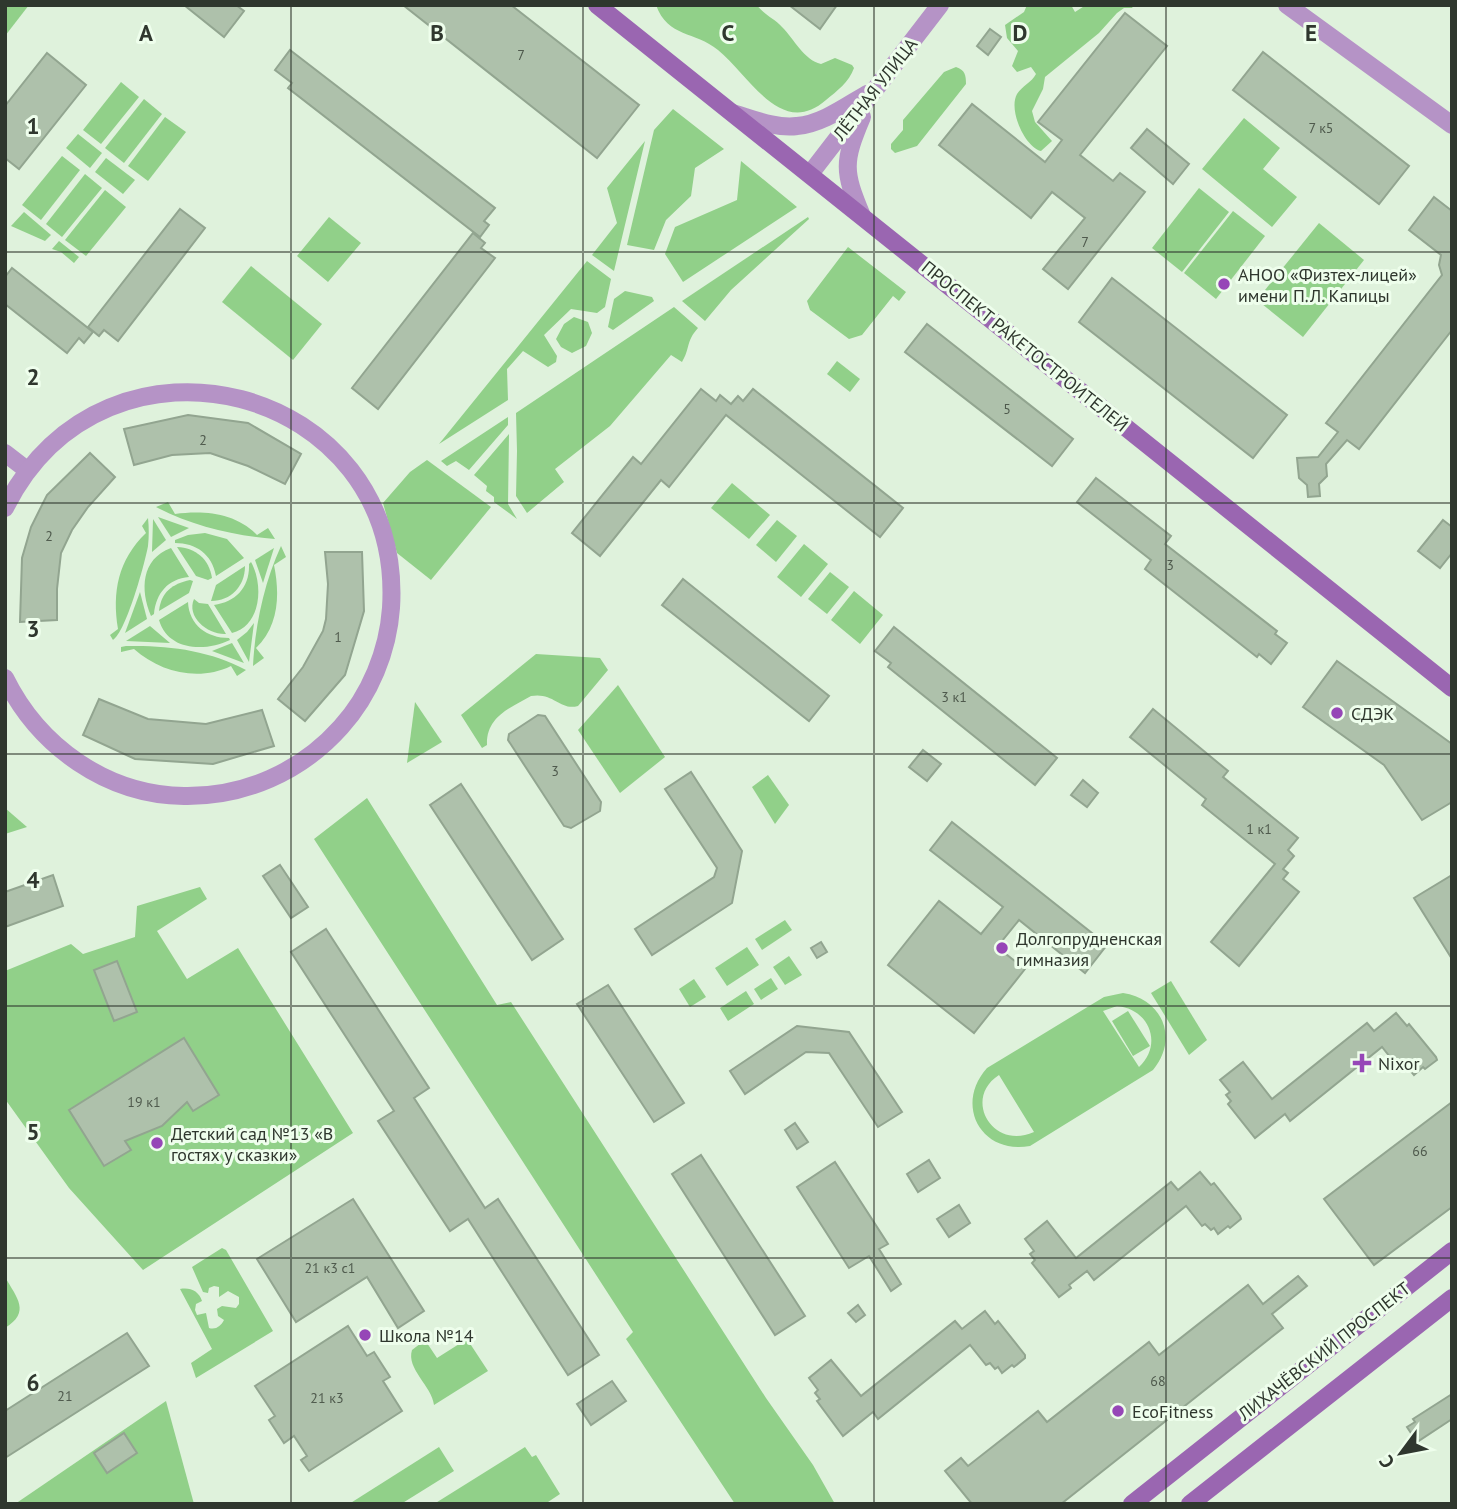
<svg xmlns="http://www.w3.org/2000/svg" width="1457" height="1509" viewBox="0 0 1457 1509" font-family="'PT Sans',sans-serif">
<rect width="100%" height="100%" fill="#dff2dc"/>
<g fill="#91d089" fill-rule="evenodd">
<path d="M5,5H29L5,36Z"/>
<path d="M656,5H757C764,15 774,18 782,27C794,39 804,60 821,64L835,58L852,65L854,68C849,82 837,91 826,100C781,139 750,76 718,50C695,31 668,38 656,5Z"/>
<path d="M1027,5H1071L1075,12L1086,5H1134L1132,8H1124L1117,13L1099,33L1045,77L1043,89L1032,111L1035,122L1052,141L1041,151C1025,147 1008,110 1017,94C1022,86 1032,82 1036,74L1031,67L1017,72L1012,66L1018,51L1007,38L1005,25L1024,12Z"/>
<path d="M956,67C965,70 966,75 966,84L917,146L895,153L891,149V144L903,130V120L944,72Z"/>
<path d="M121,82L139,97L101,144L83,130Z"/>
<path d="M144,99L162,114L124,163L105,148Z"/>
<path d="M673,109L724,149L695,168L691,196L666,220L654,250L627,245L654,130Z"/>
<path d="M165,117L186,132L148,181L128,166Z"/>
<path d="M1244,118L1280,148L1263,169L1297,197L1272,227L1202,169Z"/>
<path d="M78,134L102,153L90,168L66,148Z"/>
<path d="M645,141L614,271L592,255L617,223L607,188Z"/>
<path d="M62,156L80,170L41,220L22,205Z"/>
<path d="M106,158L135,180L123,194L95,172Z"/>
<path d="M741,161L797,207L683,282L665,254L675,227L737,200Z"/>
<path d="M85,174L102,188L62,237L46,224Z"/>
<path d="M1199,188L1229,212L1182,272L1152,248Z"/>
<path d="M105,190L126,207L86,256L65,240Z"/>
<path d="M1233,211L1265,236L1216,299L1184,273Z"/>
<path d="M24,212L51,235L45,241L11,226Z"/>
<path d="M329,217L361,243L328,282L297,256Z"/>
<path d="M808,217L809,219L731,290L705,321L682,301Z"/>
<path d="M1319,223L1364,260L1303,337L1257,300Z"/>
<path d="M59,241L79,257L74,263L61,252L52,249Z"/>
<path d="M848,247L906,292L899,301L893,296L862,335L849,339L810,310L807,301Z"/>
<path d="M587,261L611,279L605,307L597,313L571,309L544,335L557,356L556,362L548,367L523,351L507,369L508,400L439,444Z"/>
<path d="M251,266L322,324L293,360L222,302Z"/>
<path d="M625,291L652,297L654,301L613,330L608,327L614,299Z"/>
<path d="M674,307L698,328C686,341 690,349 682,362L671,355L610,426L555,469L564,482L527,513L516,496L517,451L516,413Z"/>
<path d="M574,317L588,322L592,333L586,346L572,353L561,347L556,339L564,324Z"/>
<path d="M837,361L860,379L850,392L827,374Z"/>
<path d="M508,417V425L469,470L456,461L447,466L441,461Z"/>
<path d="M509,434L508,504L517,519L494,502V497L486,491L487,486L474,475Z"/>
<path d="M427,460L491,507L431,580L397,553L383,503L410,472Z"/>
<path d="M732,483L770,515L749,539L711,508Z"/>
<path d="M168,502L175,514C204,510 236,513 257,535L268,528L275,539C235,536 192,526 156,507Z"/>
<path d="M158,517L189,528L171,537Z"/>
<path d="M148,518C149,527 149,537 148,546C145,563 126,632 113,640L110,635L118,629C112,592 118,560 146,533L142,526Z"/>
<path d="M153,519L166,540L152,552Z"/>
<path d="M777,520L797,536L776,562L756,545Z"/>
<path d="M205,533L227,539L244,558L216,576C212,554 196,543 175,543V540L188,535Z"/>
<path d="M804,544L828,564L801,597L777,577Z"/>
<path d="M281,546L286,557L274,565C280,594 279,626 256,648L264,658L253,666C255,626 264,583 281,546Z"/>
<path d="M177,547C196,548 209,559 212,578L208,580L196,576Z"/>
<path d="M171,548L189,577C168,579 156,593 154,614L151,616C140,590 141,559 171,548Z"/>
<path d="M274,548L263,583L255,560Z"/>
<path d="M251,562C264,585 261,626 232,633L214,605C236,602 250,587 249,564Z"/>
<path d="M245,566C245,586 231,601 211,601L216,585Z"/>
<path d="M830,572L849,587L827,614L808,599Z"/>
<path d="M190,580L193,581L189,593L159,611C161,592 172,584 190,580Z"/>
<path d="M854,591L883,615L860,644L831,620Z"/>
<path d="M140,592L147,619L125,633Z"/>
<path d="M194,599L199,603L208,604L226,634C208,635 186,617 194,599Z"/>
<path d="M188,602C189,625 207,638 229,638L230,640C205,652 168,651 159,620Z"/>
<path d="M254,623L249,662L237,640L247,632Z"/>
<path d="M150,626L170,643L126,641Z"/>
<path d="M232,643L244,663L212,651Z"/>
<path d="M126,646C167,645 209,650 246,670L237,676L231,666C198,682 160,672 134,649L121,652V647Z"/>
<path d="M536,654L600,658L608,670L578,706C560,711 554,692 531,696C510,708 486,717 487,745L482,748L461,715Z"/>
<path d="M618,685L665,757L620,793L578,730Z"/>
<path d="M415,702L442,742L407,763Z"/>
<path d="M768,775L789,805L775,824L752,787Z"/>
<path d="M367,798L497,1005L511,1002L766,1398L813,1465L835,1504H735L626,1339L633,1332L314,839Z"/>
<path d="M5,808L27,827L5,834Z"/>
<path d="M200,887L207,899L157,931L187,979L238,948L353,1133L143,1270L69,1188L5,1099V971L71,944L83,954L135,937L137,906Z"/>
<path d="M785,920L792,930L762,950L755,939Z"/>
<path d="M747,947L759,965L727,986L715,968Z"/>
<path d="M789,956L802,975L785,985L773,967Z"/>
<path d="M771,978L778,989L761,1000L754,989Z"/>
<path d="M694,979L706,997L690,1007L679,989Z"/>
<path d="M1171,981L1207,1040L1189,1055L1151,993Z"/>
<path d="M746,991L754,1004L728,1021L720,1008Z"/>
<path d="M1123,993C1163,999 1179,1039 1153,1070L1030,1146C981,1155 954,1105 987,1068L1104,997ZM1117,1006C1150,1009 1163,1045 1139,1067L1103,1011ZM999,1075L1034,1132C993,1151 962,1099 999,1075Z"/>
<path d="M1128,1011L1150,1046L1133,1056L1112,1021Z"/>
<path d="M222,1248L226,1250L273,1331L196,1378L191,1363L212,1349L180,1289C190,1287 199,1291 202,1301L196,1304L195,1310L197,1315L206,1313L209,1328C216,1330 221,1326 224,1320L218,1316L217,1309L222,1306L236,1308L239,1304V1297L228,1291L219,1297V1287L214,1286L209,1288L208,1293L203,1292L192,1267Z"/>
<path d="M5,1277C17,1298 31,1312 5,1328Z"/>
<path d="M467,1339L488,1371L434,1405C432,1386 406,1369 412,1350L425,1340L437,1358Z"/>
<path d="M166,1401L194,1504H15Z"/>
<path d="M439,1447L454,1471L401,1504H349Z"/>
<path d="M525,1447L532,1457L536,1455L560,1494L545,1504H434Z"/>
</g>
<g fill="#aec1ab" stroke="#92a590" stroke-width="2">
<path d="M184,5H236L244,11L224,37Z"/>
<path d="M403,5H511L639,105L597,158Z"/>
<path d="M789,5H837L820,29Z"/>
<path d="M1125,13L1167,46L1080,155L1113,181L1120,173L1145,192L1068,289L1043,269L1085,218L1052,192L1031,218L939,145L972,104L1045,162L1062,140L1038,122Z"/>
<path d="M990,29L1001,37L988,55L977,46Z"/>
<path d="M290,50L495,208L484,221L489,225L480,237L288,88L292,83L275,70Z"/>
<path d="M1263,52L1409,166L1379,204L1233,90Z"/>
<path d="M47,53L86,85L19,169L5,158V106Z"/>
<path d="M1147,129L1189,164L1173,184L1131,148Z"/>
<path d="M1434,197L1452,211V330L1359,449L1347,440L1326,464L1327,476L1319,484L1320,496L1308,497L1307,485L1299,478L1297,458L1318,457L1338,432L1326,423L1442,275L1439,265L1441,255L1409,230Z"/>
<path d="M180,209L205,228L118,341L104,330L99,336L88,327Z"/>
<path d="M473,233L485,243L481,248L495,258L378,409L352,388Z"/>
<path d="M12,268L93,332L84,343L79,338L67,353L5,304V277Z"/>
<path d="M1112,278L1287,415L1253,458L1079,322Z"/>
<path d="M927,324L1073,439L1052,466L905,352Z"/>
<path d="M701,389L716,401L720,395L731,404L738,396L743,401L753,389L903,508L880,537L726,415L669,487L661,480L600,556L572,533L633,457L641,464Z"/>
<path d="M188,415L248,423L301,454L285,484L248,466L210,453L172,455L134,465L124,429Z"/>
<path d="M90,453L115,477L88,507L72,530L61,553L57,589V620L20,622L22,558L31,527L47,495Z"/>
<path d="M1096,478L1171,536L1165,544L1277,631L1275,634L1287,643L1271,664L1259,654L1257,657L1145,569L1151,560L1077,502Z"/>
<path d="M1443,520L1452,527V553L1440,568L1418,551Z"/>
<path d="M325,552H362L364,611L345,675L305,721L278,699L303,667L323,631L326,619L328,584Z"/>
<path d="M683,579L829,696L809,721L662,605Z"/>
<path d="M894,627L1057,758L1035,785L888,667L891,663L875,651Z"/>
<path d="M1337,661L1452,744V802L1422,820L1384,765L1303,707Z"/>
<path d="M99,699L148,719L206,724L262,710L274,746L213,764L135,759L83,735Z"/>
<path d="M1153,709L1228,771L1223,777L1298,838L1288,850L1294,856L1283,869L1288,873L1283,879L1299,892L1239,966L1211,942L1275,864L1202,805L1206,799L1130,737Z"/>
<path d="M538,715L545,716L601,802L600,811L571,828L564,826L508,740L509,734Z"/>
<path d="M923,750L941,764L927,781L909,767Z"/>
<path d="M691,772L742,851L732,903L652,955L635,929L714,877L717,868L665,789Z"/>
<path d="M1083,780L1098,793L1087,807L1071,795Z"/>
<path d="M461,784L563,939L532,960L430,805Z"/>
<path d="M952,822L1107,945L1085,973L1019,920L997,947L1025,969L974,1033L888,965L939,901L981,934L1003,907L930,850Z"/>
<path d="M280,865L308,907L291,918L263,876Z"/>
<path d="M53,875L63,906L5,927V892Z"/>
<path d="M1452,875V959L1414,898Z"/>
<path d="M326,929L429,1088L414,1098L485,1208L498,1199L599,1355L568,1375L468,1219L450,1231L378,1121L394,1111L291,952Z"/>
<path d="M821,942L827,952L817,958L811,948Z"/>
<path d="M117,961L137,1012L114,1021L94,970Z"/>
<path d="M608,985L684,1103L654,1122L577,1004Z"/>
<path d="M1396,1013L1407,1026L1409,1024L1436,1057L1437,1060L1425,1069L1423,1067L1414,1075L1409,1069L1406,1071L1401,1065L1398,1067L1382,1047L1290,1121L1285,1114L1255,1138L1228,1104L1231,1101L1226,1095L1230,1092L1220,1080L1243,1062L1272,1099L1367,1023L1374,1031Z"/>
<path d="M797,1026L849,1032L902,1112L878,1127L829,1053L806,1052L745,1094L730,1071Z"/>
<path d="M184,1038L219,1095L193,1111L187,1102L162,1126L125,1141L131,1150L104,1166L69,1110Z"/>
<path d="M1452,1102V1207L1374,1265L1324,1199Z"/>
<path d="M795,1123L808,1142L797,1149L785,1130Z"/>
<path d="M701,1155L805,1316L775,1335L672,1174Z"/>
<path d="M929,1160L940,1178L918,1192L907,1174Z"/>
<path d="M835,1162L888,1244L879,1249L901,1284L891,1291L869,1256L849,1268L797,1187Z"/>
<path d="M1200,1172L1211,1185L1214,1183L1240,1216L1241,1219L1230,1228L1228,1226L1218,1234L1214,1228L1211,1230L1205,1224L1202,1226L1186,1206L1094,1280L1087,1271L1069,1285L1071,1288L1059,1297L1032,1263L1035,1260L1030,1254L1034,1251L1025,1239L1047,1221L1076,1258L1171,1182L1178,1190Z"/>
<path d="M353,1199L424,1311L398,1328L367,1277L296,1322L257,1259Z"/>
<path d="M959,1205L970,1223L949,1237L937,1219Z"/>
<path d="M1298,1276L1307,1286L1272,1314L1283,1328L1061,1504H972L945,1471L961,1458L968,1466L1038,1411L1047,1422L1149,1342L1159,1355L1248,1285L1263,1304Z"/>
<path d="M858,1305L865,1315L856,1322L848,1313Z"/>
<path d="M985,1311L995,1324L998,1321L1025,1355V1358L1014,1367L1012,1365L1002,1373L998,1367L995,1369L990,1363L986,1365L970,1345L878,1419L873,1412L843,1436L817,1401L820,1399L815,1393L818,1390L809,1378L831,1360L861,1396L955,1321L962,1329Z"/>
<path d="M348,1326L367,1356L374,1352L390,1377L383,1381L402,1411L309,1471L301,1460L307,1456L294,1436L284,1443L269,1420L275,1416L255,1386Z"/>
<path d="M127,1333L149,1366L5,1458V1411Z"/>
<path d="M612,1381L626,1401L591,1425L577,1404Z"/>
<path d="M1452,1394V1419L1417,1442L1407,1427L1415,1422L1413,1419Z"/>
<path d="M124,1433L137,1453L107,1473L94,1453Z"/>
</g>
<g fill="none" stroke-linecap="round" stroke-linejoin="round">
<g stroke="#b593c6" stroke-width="18">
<path d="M5,453L27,470"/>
<path d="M5,508C105,307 405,385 391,608C388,651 370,695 341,727C301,772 244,797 184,796C107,795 39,747 5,678"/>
</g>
<g stroke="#b593c6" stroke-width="18">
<path d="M1287,5L1452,125"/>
<path d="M733,113C753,119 777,129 797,126C822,124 846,106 867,94"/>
<path d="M810,174L940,5"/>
<path d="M862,216C843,171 843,162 862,117"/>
</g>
<g stroke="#9a66b1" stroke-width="18">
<path d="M597,5L1452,688"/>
<path d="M1132,1504L1452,1251"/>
<path d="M1190,1504L1452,1298"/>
</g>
</g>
<path fill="none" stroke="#2f372e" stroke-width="2" stroke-opacity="0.55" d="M291,5V1504M583,5V1504M874,5V1504M1166,5V1504M5,252H1452M5,503H1452M5,754H1452M5,1006H1452M5,1258H1452"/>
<g fill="#9647b7" stroke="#eefeec" stroke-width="2.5">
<circle cx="1224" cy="284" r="7"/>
<circle cx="1337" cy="713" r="7"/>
<circle cx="1002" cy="948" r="7"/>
<path d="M1358.5 1052.5h7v7h7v7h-7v7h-7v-7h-7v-7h7z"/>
<circle cx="157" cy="1143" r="7"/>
<circle cx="365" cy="1335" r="7"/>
<circle cx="1118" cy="1411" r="7"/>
</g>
<g text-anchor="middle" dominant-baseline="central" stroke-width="6" stroke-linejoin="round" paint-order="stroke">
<g font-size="14" fill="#4f5a4d">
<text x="521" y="55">7</text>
<text x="1321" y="128">7 к5</text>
<text x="1085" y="242">7</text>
<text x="1007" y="409">5</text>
<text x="203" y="440">2</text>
<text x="49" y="536">2</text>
<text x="1170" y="565">3</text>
<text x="338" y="637">1</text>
<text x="954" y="697">3 к1</text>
<text x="555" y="771">3</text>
<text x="1259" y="829">1 к1</text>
<text x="144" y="1102">19 к1</text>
<text x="1420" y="1151">66</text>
<text x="330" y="1268">21 к3 с1</text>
<text x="1158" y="1381">68</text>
<text x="65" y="1396">21</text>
<text x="327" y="1398">21 к3</text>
</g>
<g font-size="18" fill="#2f372e" stroke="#eefeec">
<text transform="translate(875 89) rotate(-52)">ЛЁТНАЯ УЛИЦА</text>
<text transform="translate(1025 346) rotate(39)">ПРОСПЕКТ РАКЕТОСТРОИТЕЛЕЙ</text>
<text transform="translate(1324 1351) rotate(-38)">ЛИХАЧЁВСКИЙ ПРОСПЕКТ</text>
</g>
<g font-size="18" fill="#2f372e" stroke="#eefeec" text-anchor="start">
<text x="1238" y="274">АНОО «Физтех-лицей»<tspan x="1238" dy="21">имени П.Л. Капицы</tspan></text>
<text x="1351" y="713">СДЭК</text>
<text x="1016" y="938">Долгопрудненская<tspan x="1016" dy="21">гимназия</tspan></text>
<text x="1378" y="1063">Nixor</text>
<text x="171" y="1133">Детский сад №13 «В<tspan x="171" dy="21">гостях у сказки»</tspan></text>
<text x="379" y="1335">Школа №14</text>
<text x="1132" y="1411">EcoFitness</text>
</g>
</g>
<g font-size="23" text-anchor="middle" font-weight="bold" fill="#2f372e" stroke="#eefeec" stroke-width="6" stroke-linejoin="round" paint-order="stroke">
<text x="146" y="41">A</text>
<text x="437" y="41">B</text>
<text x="728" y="41">C</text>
<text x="1020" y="41">D</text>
<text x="1311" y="41">E</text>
<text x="33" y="134">1</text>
<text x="33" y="385">2</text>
<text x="33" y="637">3</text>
<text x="33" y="888">4</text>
<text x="33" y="1140">5</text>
<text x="33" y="1391">6</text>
</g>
<rect width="1457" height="1509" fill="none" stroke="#2f372e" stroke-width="14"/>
<g transform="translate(1401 1453) rotate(238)" stroke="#eefeec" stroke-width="5" paint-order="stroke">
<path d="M0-5L12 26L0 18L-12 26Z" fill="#2f372e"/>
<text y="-10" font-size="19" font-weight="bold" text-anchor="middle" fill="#2f372e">С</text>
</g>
</svg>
